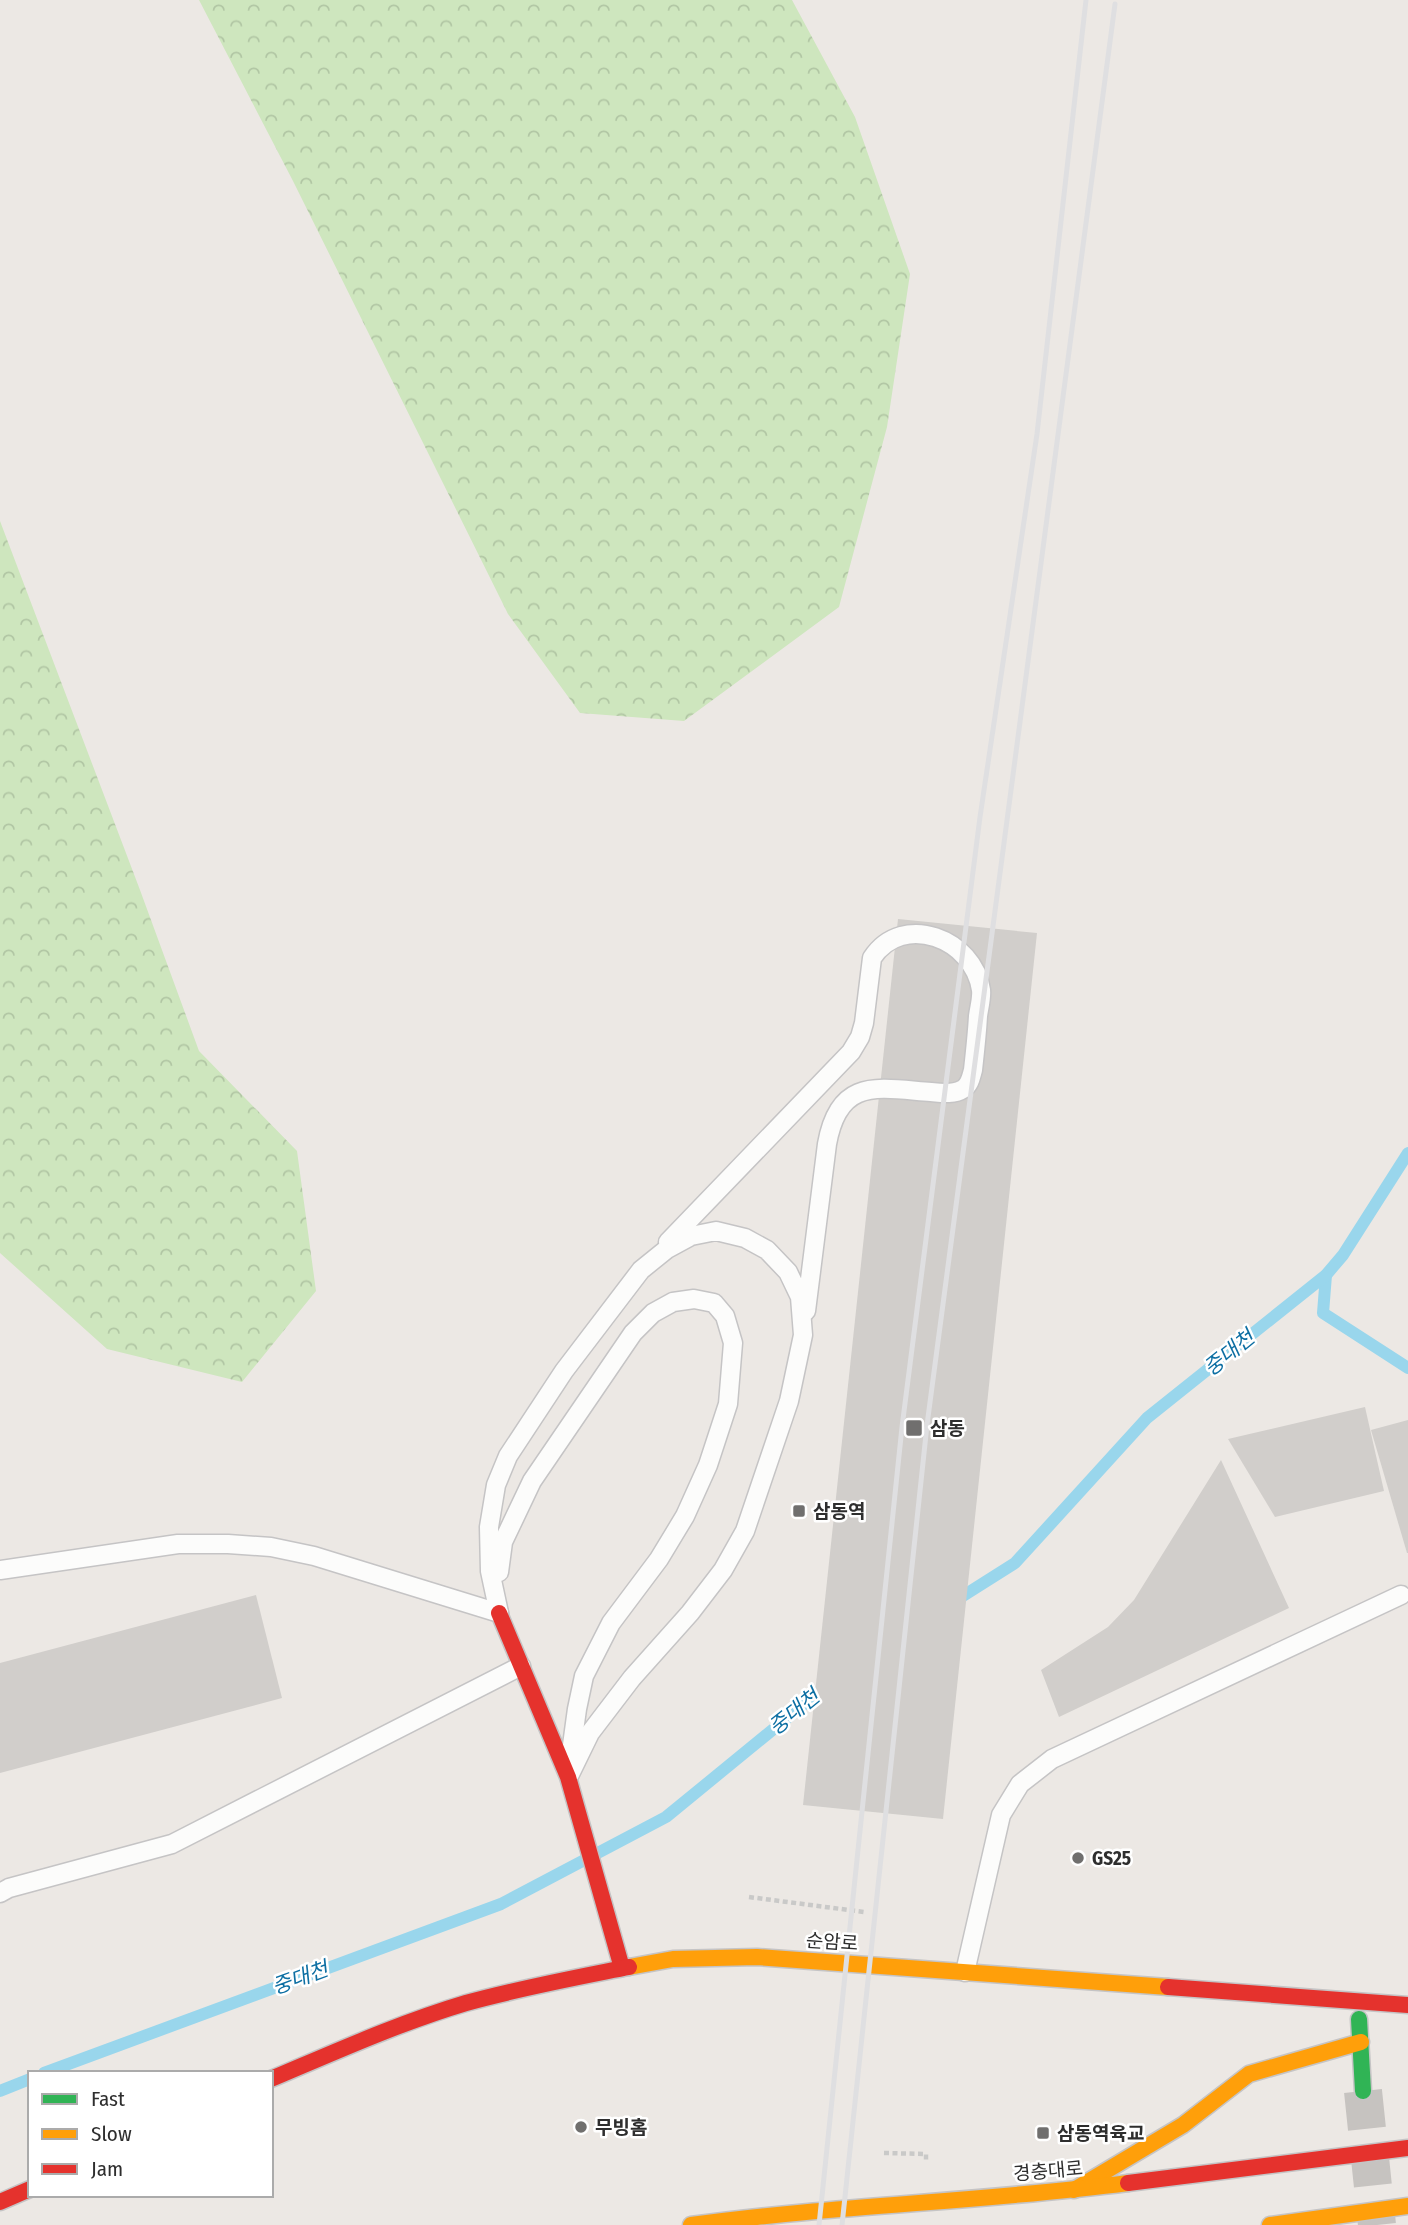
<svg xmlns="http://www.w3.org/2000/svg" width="1408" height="2225" viewBox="0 0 1408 2225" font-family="'Fira Sans Condensed','Noto Sans KR',sans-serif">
<defs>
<pattern id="forest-crowns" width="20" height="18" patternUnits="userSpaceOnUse" patternTransform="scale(1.75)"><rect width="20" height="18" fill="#cee6be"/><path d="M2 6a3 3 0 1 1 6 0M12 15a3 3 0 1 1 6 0" fill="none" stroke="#b1c6a4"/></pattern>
</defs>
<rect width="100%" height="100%" fill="#ece8e4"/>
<g fill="url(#forest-crowns)">
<path d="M199,0H792L855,117L910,274L887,427L839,607L684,721L580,713L508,614L293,181Z"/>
<path d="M0,521L140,890L199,1051L297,1151L316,1291L242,1382L107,1349L0,1253Z"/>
</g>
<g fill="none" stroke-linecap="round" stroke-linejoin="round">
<g stroke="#99d6ec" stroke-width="12">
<path d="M1326,1275L1323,1313L1408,1368"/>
<path d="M955,1601L1015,1563L1147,1418L1326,1275L1343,1255L1408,1153"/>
<path d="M44,2073L501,1904L666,1817L826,1686"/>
<path d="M0,2091L30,2079"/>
</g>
</g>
<g fill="#d1cecb">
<path d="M898,919L1037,933L943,1819L803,1805Z"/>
<path d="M1365,1407L1384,1491L1275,1517L1228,1439Z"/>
<path d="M1408,1420V1553H1407L1371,1430Z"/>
<path d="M1221,1460L1289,1608L1059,1717L1041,1670L1108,1627L1134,1600Z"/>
<path d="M256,1595L282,1698L0,1773V1663Z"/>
</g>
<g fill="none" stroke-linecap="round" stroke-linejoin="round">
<path stroke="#c6c3c0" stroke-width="38" stroke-dasharray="38 19" stroke-linecap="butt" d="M1363,2091L1377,2225"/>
<g stroke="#c5c4c5" stroke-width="21">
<g id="lane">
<path d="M668,1242L851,1052L860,1037L864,1023L872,958C903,911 974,939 981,990C982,998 979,1008 978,1016C977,1034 975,1052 973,1070C971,1077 970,1085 963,1089C954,1095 941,1093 931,1092C877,1088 839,1077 827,1144L806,1311"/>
<path d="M0,1570L178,1544H228L271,1547L314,1556L499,1613"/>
<path d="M499,1572L503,1542L532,1481L633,1333L653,1313L673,1302L694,1299L714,1303L725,1316L733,1343L728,1404L708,1465L685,1516L659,1559L611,1623L584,1676L577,1709L570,1760"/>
<path d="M499,1613L490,1571L489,1527L496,1485L508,1456L564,1371L641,1270L667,1249L691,1236L716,1231L745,1238L767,1250L788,1272L800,1297L803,1335L789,1401L745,1531L723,1570L690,1613L632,1678L590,1733L570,1774"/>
<path d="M0,1893L9,1888L172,1844L521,1666"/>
<path d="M965,1972L1001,1815L1020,1784L1052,1759L1401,1595"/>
</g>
</g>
<g stroke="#c5c4c5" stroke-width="19">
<path id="fast" d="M1359,2019L1363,2091"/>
</g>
<g stroke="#c5c4c5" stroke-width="19">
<g id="slow">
<path d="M629,1967L673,1959L757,1957L1168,1987"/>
<path d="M1074,2190L1183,2125L1249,2074L1361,2042"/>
<path d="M691,2225C836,2205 983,2202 1128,2183"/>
<path d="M1270,2225L1408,2206"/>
</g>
</g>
<g stroke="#c5c4c5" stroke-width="19">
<g id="jam">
<path d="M499,1613L568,1777L622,1968"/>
<path d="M1168,1987L1408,2005"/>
<path d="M271,2079C335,2052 399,2023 466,2003C520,1988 574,1978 629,1967"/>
<path d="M1128,2183L1408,2148"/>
<path d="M0,2202L30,2189"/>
</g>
</g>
<g stroke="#c9c9c8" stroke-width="4.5" stroke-dasharray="5 3.5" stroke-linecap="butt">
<path d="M749,1897L864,1912"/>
<path d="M884,2153L926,2154V2161"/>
</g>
<use href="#lane" stroke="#fcfcfb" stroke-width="18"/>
<use href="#fast" stroke="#30b455" stroke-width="16"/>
<use href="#slow" stroke="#ff9f0a" stroke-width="16"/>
<use href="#jam" stroke="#e5322d" stroke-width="16"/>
<g stroke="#dfdfe1" stroke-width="5">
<path d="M819,2225L902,1427L980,817L1037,434L1086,0"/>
<path d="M842,2225L927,1425L1115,4"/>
</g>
</g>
<g fill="#706f6e" stroke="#fff" stroke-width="2.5">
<rect x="905" y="1419" width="18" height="18" rx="3.5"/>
<rect x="792" y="1504" width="14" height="14" rx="3.5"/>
<circle cx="1078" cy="1858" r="7"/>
<circle cx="581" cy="2127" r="7"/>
<rect x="1036" y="2126" width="14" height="14" rx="3.5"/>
</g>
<g text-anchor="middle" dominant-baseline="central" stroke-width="5" stroke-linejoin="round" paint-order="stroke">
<g font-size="19" font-weight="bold" fill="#2e2e2e" stroke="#fff" text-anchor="start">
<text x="930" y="1428">삼동</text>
<text x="813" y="1511">삼동역</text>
<text x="1092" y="1858">GS25</text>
<text x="595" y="2127">무빙홈</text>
<text x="1057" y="2133">삼동역육교</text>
</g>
<g font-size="19" fill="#2e2e2e" stroke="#fff">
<text transform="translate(832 1942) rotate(4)">순암로</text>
<text transform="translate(1048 2171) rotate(-5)">경충대로</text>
</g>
<g font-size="21" font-style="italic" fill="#0d6fa3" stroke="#fff">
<text transform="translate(1229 1353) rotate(-39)">중대천</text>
<text transform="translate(794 1712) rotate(-39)">중대천</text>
<text transform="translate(300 1978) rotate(-20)">중대천</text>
</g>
</g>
<rect x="28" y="2071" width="245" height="126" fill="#ffffff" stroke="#ababab" stroke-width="2"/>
<rect x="42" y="2094" width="35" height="10" fill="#30b455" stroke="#ababab" stroke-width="2"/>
<text x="91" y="2106" font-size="21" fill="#2e2e2e">Fast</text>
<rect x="42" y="2129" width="35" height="10" fill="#ff9f0a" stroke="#ababab" stroke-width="2"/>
<text x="91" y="2141" font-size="21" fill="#2e2e2e">Slow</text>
<rect x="42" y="2164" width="35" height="10" fill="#e5322d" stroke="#ababab" stroke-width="2"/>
<text x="91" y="2176" font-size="21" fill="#2e2e2e">Jam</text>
</svg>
